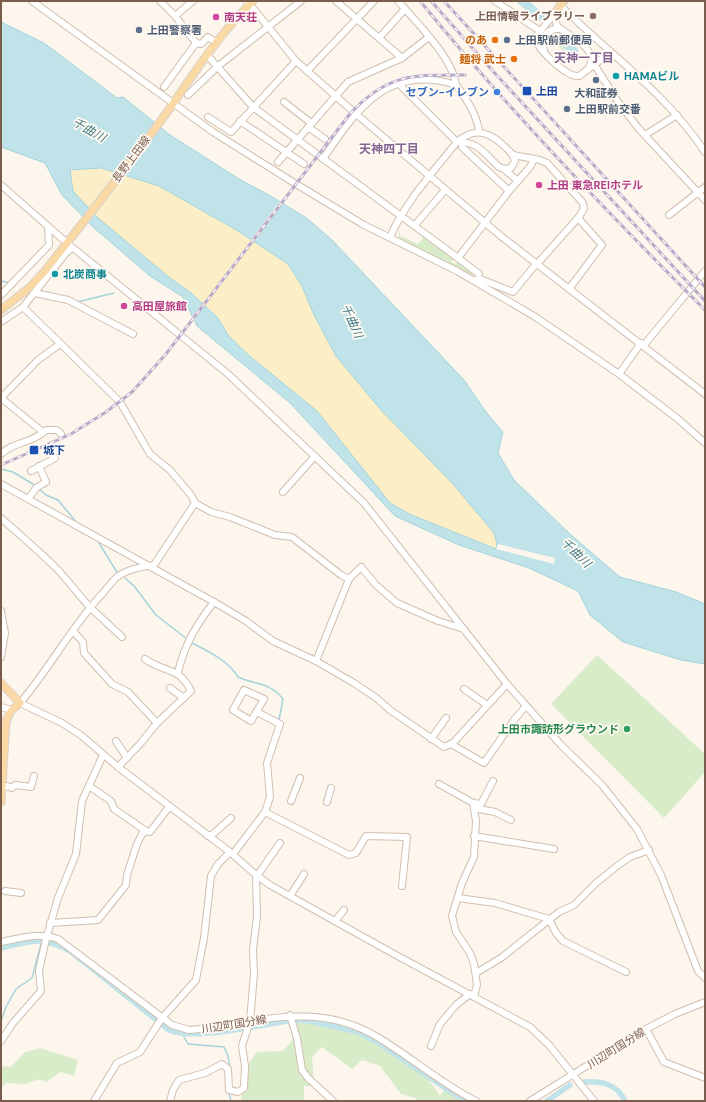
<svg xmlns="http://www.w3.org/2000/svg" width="706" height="1102" viewBox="0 0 706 1102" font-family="'DM Sans','Noto Sans JP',sans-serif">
<rect width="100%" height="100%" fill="#fdf6ec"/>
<g fill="#d8ecc9">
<path d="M562,36L570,41L572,46L562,50L554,42L557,37Z"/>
<path d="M400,229V236L418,244L425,236L454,258L452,262L456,264L458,261L475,274H469L398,238Z"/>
<path d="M597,655L705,754V772L664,818L551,704Z"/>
<path d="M296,1022L348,1029L367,1037L426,1076L440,1096L445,1089L461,1101H418L415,1098L401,1094L380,1066L362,1060L352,1069L322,1047L312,1057L314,1086H304V1101H241L247,1066L257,1052L283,1051L292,1041Z"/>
<path d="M40,1048L78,1060L74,1076L61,1072L46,1082L40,1079L25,1084L6,1083L1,1088V1066L11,1067L25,1052Z"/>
</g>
<path fill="#fcefc7" d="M101,168L159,186L238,231L288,264L302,286L314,315L336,356L453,484L494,534L498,544L496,549L409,514L390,503L347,451L280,383L246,353L228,335L218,318L191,292L170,278L97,217L73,191L70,170Z"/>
<path fill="#bfe3e8" stroke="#a5d3da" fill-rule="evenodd" d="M1,22L44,43L117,98L123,97L170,135L239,179L269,195L308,219L332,240L464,380L486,412L503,432L498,453L514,480L571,535L620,577L676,592L705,604V664L681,660L623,642L590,615L578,591L529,568L459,545L395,516L290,403L197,326L183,297L150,276L93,227L62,195L45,163L1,147ZM101,168L159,186L238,231L288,264L302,286L314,315L336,356L381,410L453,484L494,533L497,544L496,549L409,514L390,503L317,411L246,353L228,335L218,318L190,292L170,278L97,217L73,191L70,170Z"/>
<g fill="#fdf6ec">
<path d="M281,200L284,202L253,243L250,241Z"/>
<path d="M204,302L206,304L193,322L191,318Z"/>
<path d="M498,544L555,558L554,564L496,549Z"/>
</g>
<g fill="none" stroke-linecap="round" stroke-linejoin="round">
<g stroke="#a5d3da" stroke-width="1.5">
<path d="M2,281L9,283"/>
<path d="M77,302L114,293"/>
<path d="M1,469L13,472L36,486"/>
<path d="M39,489L46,495L58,500L77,523L95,533"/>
<path d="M99,543L118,574"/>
<path d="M125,578L134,586L156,615L187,639"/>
<path d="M190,642C206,650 229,661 238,677C255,685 270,682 283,699L279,720"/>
<path d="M1,1021L6,1007L16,989L32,978L42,940"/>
<path d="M183,1035L188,1044L224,1047L228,1056L230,1068"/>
<path d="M229,1093L231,1101"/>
</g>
<g stroke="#bfe3e8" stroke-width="5.5">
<path d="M1,948C34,941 39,935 70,951L169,1030C194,1041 259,1025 288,1021"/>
<path d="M295,1020L310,1021L358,1032L377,1042L465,1101"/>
<path d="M584,1082C602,1081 617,1084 625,1101"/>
<path d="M547,1101L570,1085"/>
</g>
<g stroke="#bfe3e8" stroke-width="9">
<path d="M522,1L540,16"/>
<path d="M559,37L574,51"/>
</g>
<g stroke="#d1beb0" stroke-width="8">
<g id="minor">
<path d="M32,1L213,132L296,184L364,225L457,271L534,316L619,374L678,419L705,443"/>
<path d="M160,1L175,16L196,43L201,44L208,37L217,43"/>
<path d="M247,1L296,61L356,114L502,237L705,394"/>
<path d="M336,1L402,58"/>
<path d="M398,1C416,22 453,58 456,85"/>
<path d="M495,1L540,31"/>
<path d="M560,5C610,55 665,92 705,152"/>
<path d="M554,14L538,34L537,43C542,53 568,78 579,76L611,52"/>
<path d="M554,14L557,26C568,36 600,48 589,68"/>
<path d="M175,16L193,1"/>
<path d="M379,38L405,9"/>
<path d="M544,51C540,38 546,28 560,29"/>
<path d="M207,55L253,107L458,258"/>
<path d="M594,64L618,102L639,129L705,200"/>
<path d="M307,71L374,1"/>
<path d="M164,87L196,43"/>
<path d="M188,95L217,67L301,1"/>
<path d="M284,102L311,123"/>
<path d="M208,117L231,132L296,61"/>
<path d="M240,121L304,164"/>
<path d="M308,127L325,139"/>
<path d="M645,135L677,115"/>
<path d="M462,147L509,191"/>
<path d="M513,155L540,160L547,163L583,203L584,209L578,218L602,245L569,289"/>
<path d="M323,159C356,110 388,63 456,85C466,98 477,115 479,131"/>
<path d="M278,162L348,82L402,58L429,37"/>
<path d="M504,169L518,181"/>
<path d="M1,185L67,243L228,374L364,503L507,684L561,745L602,785L637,829L661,875L698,971L705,978"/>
<path d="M669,215L705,187"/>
<path d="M415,225L445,190"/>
<path d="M390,237C406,201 433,172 457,142C474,127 489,131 504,146C509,151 514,154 515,161L511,168L504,169L499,167C485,154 478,141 457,142L399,84"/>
<path d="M537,264L578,218"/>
<path d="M479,274L458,258L509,191L530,167L534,159"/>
<path d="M473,280L480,279L513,292L536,264"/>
<path d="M35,293L68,300L133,334"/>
<path d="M1,295L49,245L48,226"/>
<path d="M23,307L120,402L150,454L170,470L191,495L195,503L211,512L230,517L275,535L292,537L341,575L349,579L361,567L376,585L397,603L438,621L464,629"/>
<path d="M1,322L23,307L66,253L72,248"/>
<path d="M644,345L705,271"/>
<path d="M619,374L641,343"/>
<path d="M1,398L38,360L60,344"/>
<path d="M1,398L43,432"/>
<path d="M1,454C12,442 34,443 46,430H57L61,434"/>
<path d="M31,471L55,458"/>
<path d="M1,484L214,602L246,621L273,641L316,661L354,683L375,697L390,710L444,747L453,743L507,684"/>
<path d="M283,492L315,456"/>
<path d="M29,498L36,488L46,482L39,466"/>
<path d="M195,503L154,565C142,567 127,569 117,577C112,582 107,588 103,593C71,627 50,668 20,703L62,723L82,736L118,767L230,852L256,875L270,885L394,954L530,1027L549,1045L594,1101"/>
<path d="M1,518C20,535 40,552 58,570C66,578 88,607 94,611L122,637"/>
<path d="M1,611L5,633L1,657"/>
<path d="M73,631L83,642L84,653L112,684L128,692L157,723"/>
<path d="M316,661L349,579"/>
<path d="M178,672C185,644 196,625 214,602"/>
<path d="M170,688L184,698"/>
<path d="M464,689L487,705"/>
<path d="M244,690L264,699L251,721L233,710Z"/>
<path d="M1,707L12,710"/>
<path d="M431,739L446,718"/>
<path d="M116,741L127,758"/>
<path d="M451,744L484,763L514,720L526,706"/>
<path d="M118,767L140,744L157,723L191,691C179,666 164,673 145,659"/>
<path d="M439,784L473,803L476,821L474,857L462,883L452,916L456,932L470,953L474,964L477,985L474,996"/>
<path d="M89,786L111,801L114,809L146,831L150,832L169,807"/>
<path d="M3,788L7,786L12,788L15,785L31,787L34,776"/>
<path d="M291,801L300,778"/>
<path d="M327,802L331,788"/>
<path d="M473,803L481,804L493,781"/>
<path d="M474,808L495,812L511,820"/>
<path d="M265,812L349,855L356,853L366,836L407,837L402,886"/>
<path d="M208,836L213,834L231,818"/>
<path d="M474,836L554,849"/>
<path d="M233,854L265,812L270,797L267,763L280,724L257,712"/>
<path d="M5,891L21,893"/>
<path d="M290,896L304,874"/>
<path d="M458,898L495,903L549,919L556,933L563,941L626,972"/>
<path d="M335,921L344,910"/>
<path d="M50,923L98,920L126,885L127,875L137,844L142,834L146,831"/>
<path d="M1,942C21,938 38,932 58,939L172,1025L189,1030L199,1029C261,1021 320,1001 379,1038C412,1058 442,1084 476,1101"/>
<path d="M476,973L501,958L559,912L574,905L596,883L617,866L630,857L649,850"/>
<path d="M290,1015L297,1038L302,1070L308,1078L333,1101"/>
<path d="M646,1029L664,1062L705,1078"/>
<path d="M1,1041L13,1023L41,991L39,971L46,939L58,898L76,854L82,801L103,755"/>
<path d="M431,1046L440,1024L456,1005L470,994"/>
<path d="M94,1101L117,1063L140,1052L162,1018L196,980L204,938L211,876L218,864L230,852"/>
<path d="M170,1101L173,1090L179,1080L205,1073L222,1064L228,1069L229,1090L238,1092L244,1088L245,1066L242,1046L250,1021L254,974L253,950L257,916L256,875L259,873L280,843"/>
<path d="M530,1101L646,1029L675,1014L705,1002"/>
</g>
</g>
<g stroke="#dad1cd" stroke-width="9">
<g id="major">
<path d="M554,14L564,1"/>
<path d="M1,310L30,287L44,272C86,219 128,166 168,111C194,73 220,33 253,1"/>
<path d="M1,683L20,703L11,711L6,721L1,802"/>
</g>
</g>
<use href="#minor" stroke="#fff" stroke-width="6"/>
<use href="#major" stroke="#fbd9a5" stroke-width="7"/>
<g stroke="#b9a8c9" stroke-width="3">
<g id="rail">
<path d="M420,1C509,110 606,211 705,310"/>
<path d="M431,1L491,69L705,301"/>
<path d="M444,1L705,287"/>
<path d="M1,465L71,434L106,412L132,392L166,354L349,115C387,73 413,75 465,75"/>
</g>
</g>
<use href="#rail" stroke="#fffaf3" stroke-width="1.5" stroke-dasharray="4.5" stroke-linecap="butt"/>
</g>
<circle fill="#8d6e63" stroke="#fffaf3" stroke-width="1.5" cx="593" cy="16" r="4"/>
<g fill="#d1479c" stroke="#fffaf3" stroke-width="1.5">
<circle cx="216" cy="17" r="4"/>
<circle cx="539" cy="185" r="4"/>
<circle cx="124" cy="306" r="4"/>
</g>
<g fill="#5c6f8a" stroke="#fffaf3" stroke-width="1.5">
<circle cx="139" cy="30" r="4"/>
<circle cx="507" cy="40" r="4"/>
<circle cx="596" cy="80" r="4"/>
<circle cx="567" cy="109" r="4"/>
</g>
<g fill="#e8710a" stroke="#fffaf3" stroke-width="1.5">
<circle cx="495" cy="40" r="4"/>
<circle cx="514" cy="59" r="4"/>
</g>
<g fill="#0f9aa8" stroke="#fffaf3" stroke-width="1.5">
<circle cx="616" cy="76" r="4"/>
<circle cx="55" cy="274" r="4"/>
</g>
<g fill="#1a4fb4" stroke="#fffaf3" stroke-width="1.5">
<rect x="522" y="86" width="10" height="10" rx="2"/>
<rect x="29" y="445" width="10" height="10" rx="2"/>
</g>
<circle fill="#3f7fe0" stroke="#fffaf3" stroke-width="1.5" cx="497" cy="92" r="4"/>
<circle fill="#2e9e5b" stroke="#fffaf3" stroke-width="1.5" cx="627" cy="729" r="4"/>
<g text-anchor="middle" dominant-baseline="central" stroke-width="3.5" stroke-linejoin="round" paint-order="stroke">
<g font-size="11" font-weight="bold" fill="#785e54" stroke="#fffaf3" text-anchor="end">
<text x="585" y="16">上田情報ライブラリー</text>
</g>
<g font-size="11" font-weight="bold" fill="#b23c85" stroke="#fffaf3" text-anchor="start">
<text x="224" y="17">南天荘</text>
<text x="547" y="185">上田 東急REIホテル</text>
<text x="132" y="306">高田屋旅館</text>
</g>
<g font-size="11" font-weight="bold" fill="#4e5e75" stroke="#fffaf3" text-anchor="start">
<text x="147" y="30">上田警察署</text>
<text x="515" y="40">上田駅前郵便局</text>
<text x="596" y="93" text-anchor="middle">大和証券</text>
<text x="575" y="109">上田駅前交番</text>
</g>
<g font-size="11" font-weight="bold" fill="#c56008" stroke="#fffaf3" text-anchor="end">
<text x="487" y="40">のあ</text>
<text x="506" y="59">麺将 武士</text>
</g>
<g font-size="11" font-weight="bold" fill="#0d838f" stroke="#fffaf3" text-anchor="start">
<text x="624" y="76">HAMAビル</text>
<text x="63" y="274">北炭商事</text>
</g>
<g font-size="11" font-weight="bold" fill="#164399" stroke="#fffaf3" text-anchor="start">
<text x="536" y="91">上田</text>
<text x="43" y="450">城下</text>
</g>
<g font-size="11" font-weight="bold" fill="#366cbe" stroke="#fffaf3" text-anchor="end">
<text x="489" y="92">セブン-イレブン</text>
</g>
<g font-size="11" fill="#7a5c4d" stroke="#fffaf3">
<text transform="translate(131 159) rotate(-53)">長野上田線</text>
<text transform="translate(234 1024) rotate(-9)">川辺町国分線</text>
<text transform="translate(616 1048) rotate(-32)">川辺町国分線</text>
</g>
<g font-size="11" font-weight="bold" fill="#27864d" stroke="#fffaf3" text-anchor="end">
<text x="619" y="729">上田市諏訪形グラウンド</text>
</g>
<g font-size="12" font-weight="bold" fill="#846695" stroke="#fffaf3">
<text x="584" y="58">天神一丁目</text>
<text x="389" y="149">天神四丁目</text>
</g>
<g font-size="12" font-style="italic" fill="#437c86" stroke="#fffaf3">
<text transform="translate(89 130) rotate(29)">千曲川</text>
<text transform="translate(352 321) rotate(66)">千曲川</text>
<text transform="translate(576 553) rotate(44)">千曲川</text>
</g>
</g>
<rect width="706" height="1102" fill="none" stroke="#7a5c4d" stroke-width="4"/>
</svg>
